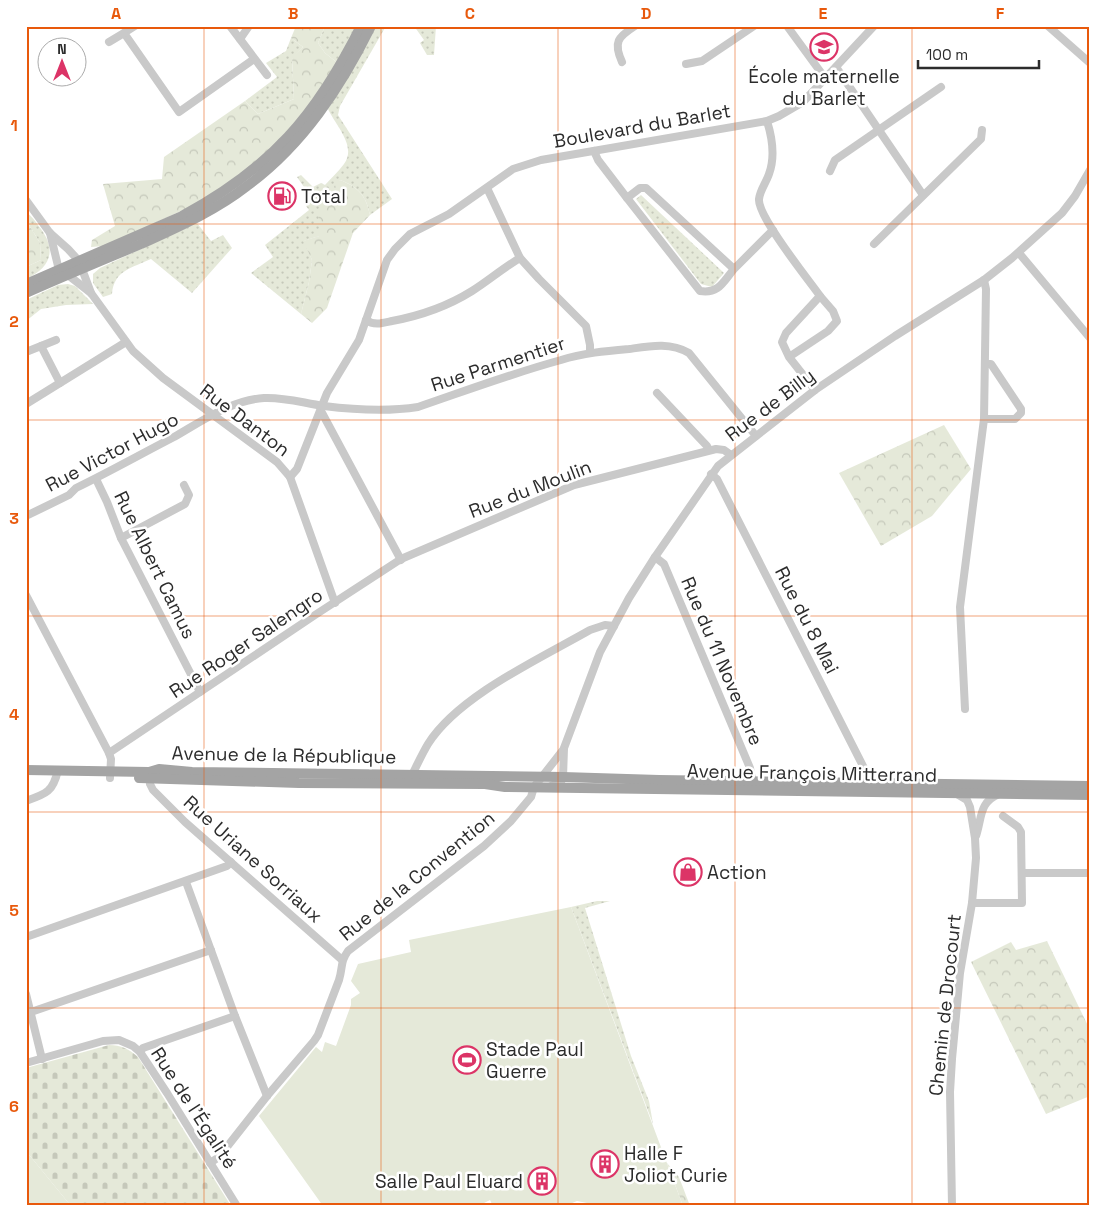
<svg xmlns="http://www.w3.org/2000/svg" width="1116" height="1232" viewBox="0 0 1116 1232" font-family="'Space Grotesk',sans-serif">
<defs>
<pattern id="grass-dots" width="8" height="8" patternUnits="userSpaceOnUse" patternTransform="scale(1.25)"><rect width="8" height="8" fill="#e5e9d9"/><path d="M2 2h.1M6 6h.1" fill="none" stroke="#c5c8ba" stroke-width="1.8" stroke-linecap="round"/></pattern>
<pattern id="forest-crowns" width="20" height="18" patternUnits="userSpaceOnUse" patternTransform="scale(1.25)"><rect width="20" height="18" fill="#e5e9d9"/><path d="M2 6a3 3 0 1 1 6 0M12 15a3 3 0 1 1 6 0" fill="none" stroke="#c5c8ba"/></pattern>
<pattern id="cemetery-stones" width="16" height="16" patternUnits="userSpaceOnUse" patternTransform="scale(1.25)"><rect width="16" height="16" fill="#e5e9d9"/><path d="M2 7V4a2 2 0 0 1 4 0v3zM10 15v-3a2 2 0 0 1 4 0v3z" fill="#c5c8ba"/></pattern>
</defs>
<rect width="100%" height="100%" fill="#fff"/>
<g fill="url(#grass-dots)">
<path d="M325,26H357L339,64L325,53L318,43Z"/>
<path d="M376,26H386L340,106L338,115L392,199L370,215C366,195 358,187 340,180L319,236L304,241L312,260L309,282L301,314L251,273L273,257L265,245L309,210L306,206L313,200L297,177L301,175L313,187L321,183L325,185C331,178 338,172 344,164C357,146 336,126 328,109Z"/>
<path d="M414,26H436L434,55H427L420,43L424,40Z"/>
<path d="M291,38L303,47L292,58L294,99L258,114L245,101L277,77L266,63L286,51Z"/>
<path d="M641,195L724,273L712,287L701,284L636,199Z"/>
<path d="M28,214C33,217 37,224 41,229C57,251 50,268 26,279V267L41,260L40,243L26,220V215Z"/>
<path d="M197,223L211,241L223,235L232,248L192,293L151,259C132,268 114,270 112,294L103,297L93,283V274L100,268Z"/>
<path d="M68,284L75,286L93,304L66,305L41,309L26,321V300L58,285Z"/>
<path d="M597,901H610L585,908L631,1056L649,1101L653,1124L571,907Z"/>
</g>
<g fill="url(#forest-crowns)">
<path d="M296,26H325L318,43L325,53L339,64L311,106L254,166L203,201L104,246L91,247L92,240L115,226L103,184L162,179L164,157L245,101L258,114L294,99L292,57L303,47L291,38Z"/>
<path d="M340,180C358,187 366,195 370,215L353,233L327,308L312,323L301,314L309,282L312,260L303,241L319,236V203Z"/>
<path d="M26,220L40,243L41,260L26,267Z"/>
<path d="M944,425L971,469L932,516L881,546L839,473Z"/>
<path d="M1047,941L1090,1030V1096L1046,1114L971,962L1011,942L1016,950Z"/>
<path d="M667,1163L679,1177L690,1206H683Z"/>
</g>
<path fill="url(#cemetery-stones)" d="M109,1045C121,1045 129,1049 138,1057L231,1206H71L26,1151V1068Z"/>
<g fill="#e5e9d9">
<path d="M571,907L683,1206H602L577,1201L565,1206H493L490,1200L478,1206H323L259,1116L316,1047L322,1052L325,1042L336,1046L351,1005V999L360,993L351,981L358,964L411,952L409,940Z"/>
<path d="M26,1151L71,1206H26Z"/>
</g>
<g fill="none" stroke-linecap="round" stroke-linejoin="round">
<g stroke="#c9c9c9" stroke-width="8">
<path d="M135,26L124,33L179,112L254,59"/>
<path d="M230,26L267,75"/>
<path d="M787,26L825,78"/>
<path d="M1048,26L1090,63"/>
<path d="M240,39L249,26"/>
<path d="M109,42L124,33"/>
<path d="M622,62C613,42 618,37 635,26"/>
<path d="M686,64L702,61L754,26"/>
<path d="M836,67L923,195"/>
<path d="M767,121C772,137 775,158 769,174C766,183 760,190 759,199C757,216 808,279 820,296"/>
<path d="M594,151L598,160L627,198"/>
<path d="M830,171L835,160L941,87"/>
<path d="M487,188L520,258L539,279L586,326L590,345V353"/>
<path d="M26,200L50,233L68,249L79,261L91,293"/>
<path d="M50,233L59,270L68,275L91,293L133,351L163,378L277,462L290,477L335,603"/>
<path d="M874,244L981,139L982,130"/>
<path d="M1019,253L1090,338"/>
<path d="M734,269C723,282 719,294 700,291L627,198L640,188H646L734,269L773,230"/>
<path d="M366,320C374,326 383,323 392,321C419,316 448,306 472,291C488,281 503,268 520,258"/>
<path d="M41,346L60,383"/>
<path d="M26,352L56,340"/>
<path d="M789,357L828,331L837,321L833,311L820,296L786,333L782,342L789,357L815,390"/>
<path d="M657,393L707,446L709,450"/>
<path d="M26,404L126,342"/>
<path d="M321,411L401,560"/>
<path d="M984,419H1015L1021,413V409L991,364H986"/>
<path d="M711,474L717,479L864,768L866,787"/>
<path d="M290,477L297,469L327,393L359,340L387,260L395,249L410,234L449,214L513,169L541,160L767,121L779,116L803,102L874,26"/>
<path d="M96,479L107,502L121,538L200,692"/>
<path d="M26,516L69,495L76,488C109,472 141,454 174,437C202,421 231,400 264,398C285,397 303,403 324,406C356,410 386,412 418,407C465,391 513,373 561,360C583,353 606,351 629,349C650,346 670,342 689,353L756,436"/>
<path d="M121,538L185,504L189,495L184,485"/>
<path d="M655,557L664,564L750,768L753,785"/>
<path d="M26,595L109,753L111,759L110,778"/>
<path d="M965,709L960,607L984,419L986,289L984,280"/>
<path d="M109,753L315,615L401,559L574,485L716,449L724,450L731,455"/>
<path d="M149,774L150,784L153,790L185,822L341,959"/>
<path d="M412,775C417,765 422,754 428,744C458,696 541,658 590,630L605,625L614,626"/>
<path d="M551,786L561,782L563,777L564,748L600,652L629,598L655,557L718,466L815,390L895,336L984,280L1012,258L1062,213L1075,196L1090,170"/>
<path d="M26,801C46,794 53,792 58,770"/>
<path d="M976,836C982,818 979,802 999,794"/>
<path d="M1023,873H1090"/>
<path d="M186,882L235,1016L267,1096"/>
<path d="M972,903H1022L1021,832L1018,827L1003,816"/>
<path d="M26,937L227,866L231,862"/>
<path d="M26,994L42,1059"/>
<path d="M31,1012L211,950"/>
<path d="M140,1052L143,1048L235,1016"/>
<path d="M26,1063L103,1041L119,1040L133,1046L140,1052L167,1093L237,1206"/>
<path d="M210,1163L219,1157L267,1096L314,1041L318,1035C325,1017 332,998 339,980C343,967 340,962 348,951L484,846L511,821L531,797L534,787L563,750"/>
<path d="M952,1206L950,1092L952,1059L960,973L972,903L976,858L975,838L970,807L967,800L957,794"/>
</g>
<g stroke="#a4a4a4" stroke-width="10">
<path d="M26,284L182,216C271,168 316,116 361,26"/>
<path d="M26,293C64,276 103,260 141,244C178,227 215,211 247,186C303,145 341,87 371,26"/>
<path d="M26,770L149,772L159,769L192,772L563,777L659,780L1090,786"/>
<path d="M139,778L299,783L485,784L505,787L1090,795"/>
</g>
</g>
<path fill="none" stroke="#e8590c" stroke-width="1" stroke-opacity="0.55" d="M204,26V1206M381,26V1206M558,26V1206M735,26V1206M912,26V1206M26,224H1090M26,420H1090M26,616H1090M26,812H1090M26,1008H1090"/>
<defs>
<g id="school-ring" transform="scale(1.4375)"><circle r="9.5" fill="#fff" stroke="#dc3467" stroke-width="1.5"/><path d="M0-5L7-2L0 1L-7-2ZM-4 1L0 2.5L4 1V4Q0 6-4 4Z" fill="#dc3467"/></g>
<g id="fuel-ring" transform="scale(1.4375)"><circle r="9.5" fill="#fff" stroke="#dc3467" stroke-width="1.5"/><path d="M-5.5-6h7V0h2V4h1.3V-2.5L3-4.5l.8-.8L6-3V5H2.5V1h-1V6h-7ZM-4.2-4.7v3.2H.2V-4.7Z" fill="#dc3467"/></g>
<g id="shop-ring" transform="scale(1.4375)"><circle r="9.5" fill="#fff" stroke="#dc3467" stroke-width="1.5"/><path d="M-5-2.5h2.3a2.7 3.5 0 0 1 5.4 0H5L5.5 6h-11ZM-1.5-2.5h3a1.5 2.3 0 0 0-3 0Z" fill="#dc3467"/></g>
<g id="stadium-ring" transform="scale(1.4375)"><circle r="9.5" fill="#fff" stroke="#dc3467" stroke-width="1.5"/><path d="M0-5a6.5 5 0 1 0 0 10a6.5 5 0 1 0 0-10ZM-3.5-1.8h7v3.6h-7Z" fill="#dc3467"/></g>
<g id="building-ring" transform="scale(1.4375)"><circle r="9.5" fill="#fff" stroke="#dc3467" stroke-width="1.5"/><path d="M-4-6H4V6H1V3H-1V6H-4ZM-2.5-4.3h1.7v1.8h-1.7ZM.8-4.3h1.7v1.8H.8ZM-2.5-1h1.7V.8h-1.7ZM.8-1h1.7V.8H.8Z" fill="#dc3467"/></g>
</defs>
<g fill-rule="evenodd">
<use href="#school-ring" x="824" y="47"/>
<use href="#fuel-ring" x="282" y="196"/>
<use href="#shop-ring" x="688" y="872"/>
<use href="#stadium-ring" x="467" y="1060"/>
<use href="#building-ring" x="605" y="1164"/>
<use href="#building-ring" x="542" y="1181"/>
</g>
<g text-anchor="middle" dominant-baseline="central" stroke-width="5" stroke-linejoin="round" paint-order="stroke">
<g font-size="19" fill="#2c2c2c" stroke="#fff" text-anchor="start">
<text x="824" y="76" text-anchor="middle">École maternelle<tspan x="824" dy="22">du Barlet</tspan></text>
<text x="301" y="196">Total</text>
<text x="707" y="872">Action</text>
<text x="486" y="1049">Stade Paul<tspan x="486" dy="22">Guerre</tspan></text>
<text x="624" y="1153">Halle F<tspan x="624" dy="22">Joliot Curie</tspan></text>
<text x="523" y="1181" text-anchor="end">Salle Paul Eluard</text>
</g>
<g font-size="19" fill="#2c2c2c" stroke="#fff">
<text transform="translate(642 126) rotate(-10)">Boulevard du Barlet</text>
<text transform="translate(498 364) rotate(-18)">Rue Parmentier</text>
<text transform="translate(770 405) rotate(-37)">Rue de Billy</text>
<text transform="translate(245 420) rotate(37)">Rue Danton</text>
<text transform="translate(112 452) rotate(-28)">Rue Victor Hugo</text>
<text transform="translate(530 489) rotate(-21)">Rue du Moulin</text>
<text transform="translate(155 565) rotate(64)">Rue Albert Camus</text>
<text transform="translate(807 620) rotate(63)">Rue du 8 Mai</text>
<text transform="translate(246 643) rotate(-34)">Rue Roger Salengro</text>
<text transform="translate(722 661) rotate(67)">Rue du 11 Novembre</text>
<text transform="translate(284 755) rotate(1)">Avenue de la République</text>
<text transform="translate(812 773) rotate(1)">Avenue François Mitterrand</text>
<text transform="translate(253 859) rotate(42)">Rue Uriane Sorriaux</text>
<text transform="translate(417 876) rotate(-39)">Rue de la Convention</text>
<text transform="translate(945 1005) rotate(-84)">Chemin de Drocourt</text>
<text transform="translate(194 1108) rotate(57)">Rue de l'Égalité</text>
</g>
</g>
<rect width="1116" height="1232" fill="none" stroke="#ffffff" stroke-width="55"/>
<g transform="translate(62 62)"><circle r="24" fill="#ffffff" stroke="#ababab"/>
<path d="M0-4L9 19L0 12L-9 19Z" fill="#dc3467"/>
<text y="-8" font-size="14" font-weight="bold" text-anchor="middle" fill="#2c2c2c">N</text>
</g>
<path d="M918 60v8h121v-8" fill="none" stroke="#2c2c2c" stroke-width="2.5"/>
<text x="926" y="60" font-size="15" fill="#2c2c2c" stroke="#ffffff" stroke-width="4" paint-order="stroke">100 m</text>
<rect x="28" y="28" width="1060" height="1176" fill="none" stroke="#e8590c" stroke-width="2"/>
<g font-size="16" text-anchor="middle" font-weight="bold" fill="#e8590c">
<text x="116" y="19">A</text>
<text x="293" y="19">B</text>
<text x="470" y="19">C</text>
<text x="646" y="19">D</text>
<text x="823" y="19">E</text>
<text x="1000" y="19">F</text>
<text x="14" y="131">1</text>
<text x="14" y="327">2</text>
<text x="14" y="524">3</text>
<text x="14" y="720">4</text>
<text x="14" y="916">5</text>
<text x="14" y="1112">6</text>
</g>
</svg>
